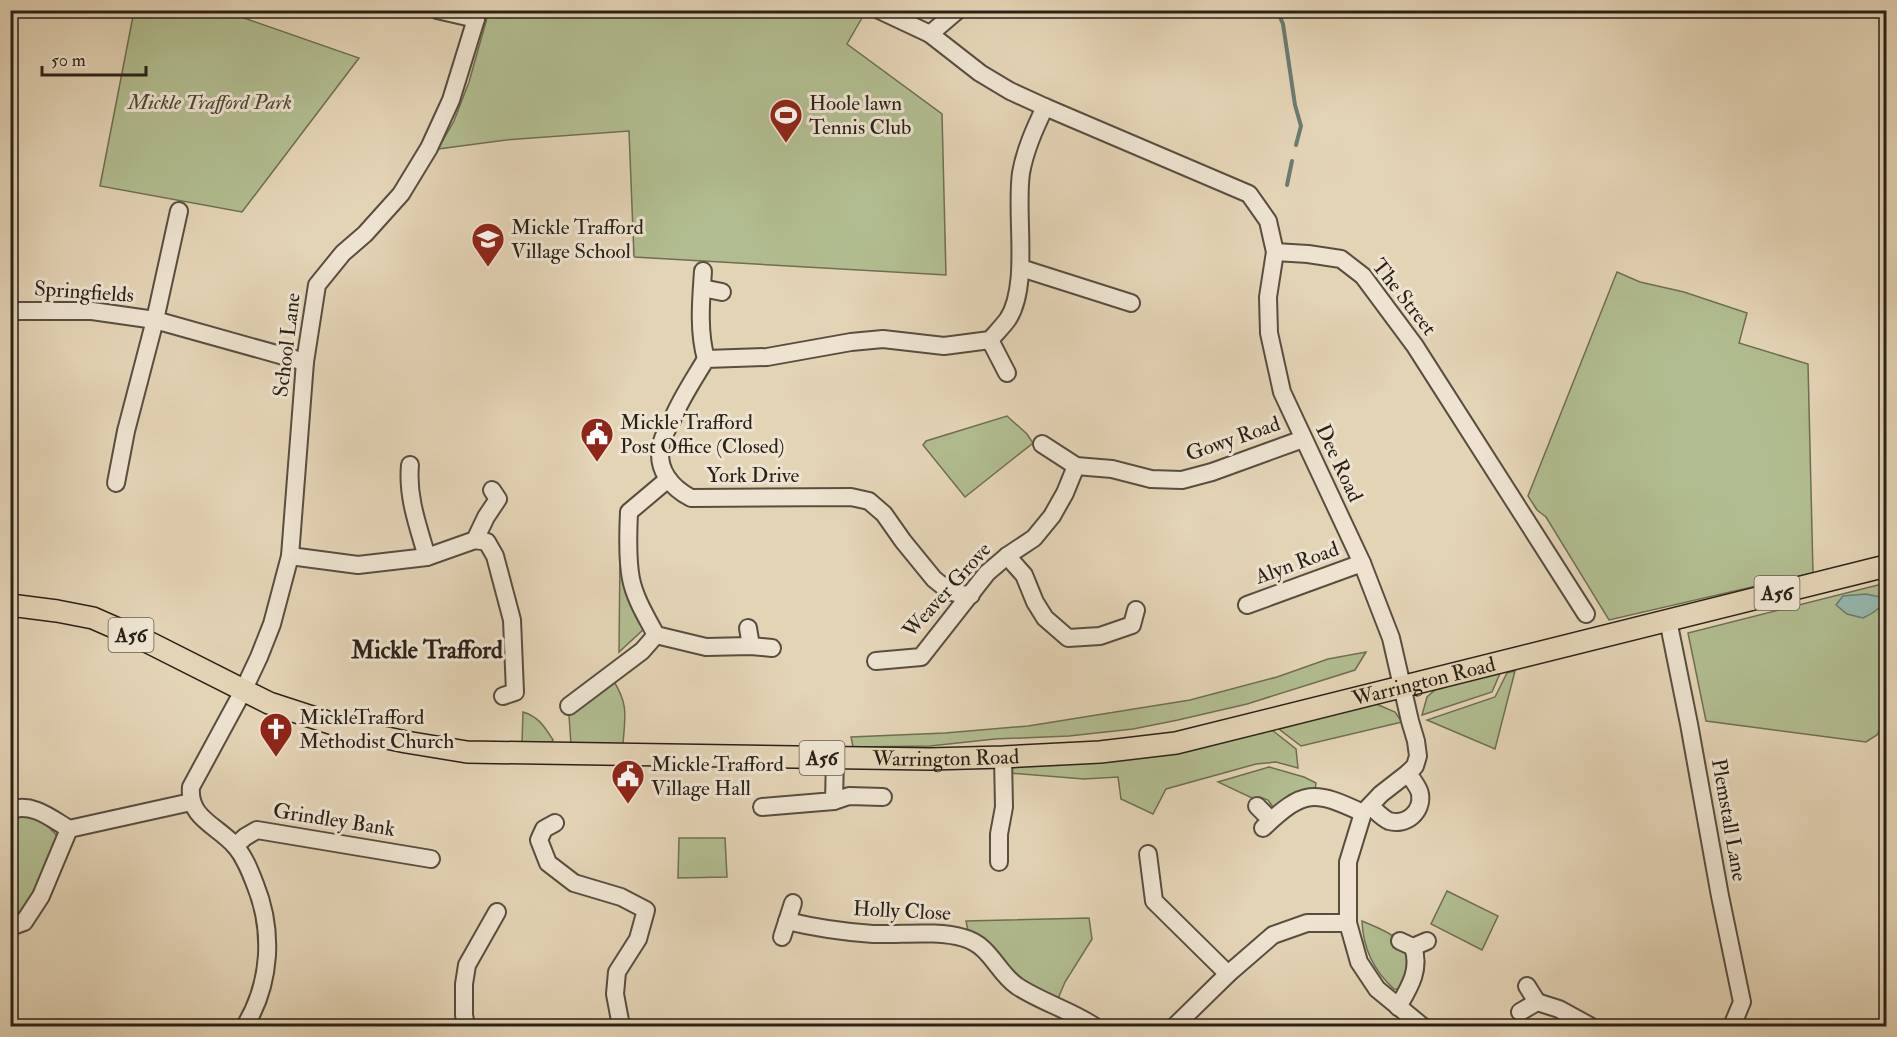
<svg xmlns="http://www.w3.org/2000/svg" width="1897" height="1037" viewBox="0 0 1897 1037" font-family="'IM FELL Double Pica',serif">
<rect width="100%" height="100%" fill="#e4d4b6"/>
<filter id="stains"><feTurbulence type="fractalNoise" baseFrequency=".00333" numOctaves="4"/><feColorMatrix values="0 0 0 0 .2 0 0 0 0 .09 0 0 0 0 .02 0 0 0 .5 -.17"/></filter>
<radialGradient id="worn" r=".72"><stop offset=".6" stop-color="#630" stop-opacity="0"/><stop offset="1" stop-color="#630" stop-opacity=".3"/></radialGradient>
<g fill="#b1bd90" stroke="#6e6f54" stroke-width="1.5">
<path d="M134,11H247L244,18L359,58L242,212L100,186Z"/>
<path d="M489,11L852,10L863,16L847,44L942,114L946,275L634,257L629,131L506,140L438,149L454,121L469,82Z"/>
<path d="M1617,272L1640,282L1684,292L1747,313L1739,343L1808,364L1813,573L1609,620L1546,517L1537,510L1528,496Z"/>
<path d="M1007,416L1027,434L1033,443L965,497L923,445L926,441Z"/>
<path d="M620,553L626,580L645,628L619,652Z"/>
<path d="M1886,583V717L1877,735L1866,742L1706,721L1688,633Z"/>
<path d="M1366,652L1355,670L1247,704L1178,720L1133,729L1069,736L995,739L930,746L853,747L851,737L945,733L1028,726L1190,700L1277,677L1328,659Z"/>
<path d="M1501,671L1492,692L1422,715L1427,697L1435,690Z"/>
<path d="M1515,671L1495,749L1427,720L1495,697L1507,673Z"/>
<path d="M613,680C629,705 625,716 623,744L571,745L569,715Z"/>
<path d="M1374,703L1395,712L1402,722L1301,746L1279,729Z"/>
<path d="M523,712C539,717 544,726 553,740L549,745L522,743Z"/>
<path d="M1272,730L1296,749L1298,768L1276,762L1256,764L1166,789L1153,814L1121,799L1118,777L1084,779L1009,773L1014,766L1063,764L1140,757Z"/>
<path d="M1269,767L1304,777L1316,783L1315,790L1279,807H1273L1268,800L1260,797L1254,799L1218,782Z"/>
<path d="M19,814C35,817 47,823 57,836L55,846L26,909L11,923V816Z"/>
<path d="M679,838H725L727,877L678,878Z"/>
<path d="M1447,891L1498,916L1482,950L1431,924Z"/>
<path d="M1089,918L1092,939L1065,982L1057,1001L1008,972L968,931L966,921Z"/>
<path d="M1362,921C1385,931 1400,935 1411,959L1403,990L1394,989C1374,971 1363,948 1362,921Z"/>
</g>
<path fill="#95b8af" stroke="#6a7c73" stroke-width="1.5" d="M1866,594L1885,598C1881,609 1873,613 1863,618L1847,614L1836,605L1843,596Z"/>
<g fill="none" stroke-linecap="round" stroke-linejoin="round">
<g stroke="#6a7c73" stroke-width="4">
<path d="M1277,10L1283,24L1295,105L1301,126L1296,145"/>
<path d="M1287,185L1292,161"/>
</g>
<g stroke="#584e40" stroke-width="20">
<g id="minor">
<path d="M437,10L476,19"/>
<path d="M879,10L930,34L980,73L1010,91L1045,107L1249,194L1268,221L1275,252L1268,297L1269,333L1282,392L1362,563L1391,638L1410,721L1416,741L1418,756L1415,766L1408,773L1381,794L1363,813L1348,862V923L1359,962L1377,989L1422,1026"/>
<path d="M930,34L958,10"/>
<path d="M179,211L155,320L305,362"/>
<path d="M1275,252L1308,254L1341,259L1363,276L1415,346L1586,614"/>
<path d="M1021,268L1131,303"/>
<path d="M703,271C701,300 698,331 706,359"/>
<path d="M702,288L722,292"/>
<path d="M10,311H92L155,320L126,431L116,483"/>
<path d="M990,340L1007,373"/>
<path d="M1042,444L1076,466L1112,469L1151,479L1182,480L1212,472L1303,439"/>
<path d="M410,465C407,497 418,526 427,557"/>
<path d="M667,480L629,512C628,533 627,559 631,579C635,599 647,618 656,635L706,647L751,646L772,648"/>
<path d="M475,540L487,542L495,556L512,620L515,692L503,696"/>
<path d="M290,556L358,565L427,557L475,540L486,517L498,499L492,490"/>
<path d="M1007,556L1024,575L1035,602L1045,618L1068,638L1100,636L1132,625L1136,610"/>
<path d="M971,595L960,594L949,591L934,579L903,541L884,514L869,501L851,497L691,498C672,488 656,470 661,446C662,437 668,428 672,420C681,398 694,379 706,359L767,357L851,342L883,339L944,346L990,340C996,333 1003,326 1008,319C1030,285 1015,214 1021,173C1025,150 1035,128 1045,107"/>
<path d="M1247,605L1362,563"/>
<path d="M1668,620L1689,724L1720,896L1742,1002L1732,1026"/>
<path d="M748,628L751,646"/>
<path d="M876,661L921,657L987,573L1007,556L1034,538L1052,516L1065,493L1076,466"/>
<path d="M569,706L642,651L656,635"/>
<path d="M834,801L849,796L883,797"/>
<path d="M1257,806L1271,820"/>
<path d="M1370,806C1375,810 1382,818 1389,821C1406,826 1423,812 1420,794C1419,787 1412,780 1408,773"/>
<path d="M762,807L834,801L835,758"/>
<path d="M10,810C32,802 51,818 69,829"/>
<path d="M555,823L544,829L539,840L548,863L574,883L621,897L646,910L638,939L617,972L615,994L621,1026"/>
<path d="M1263,828C1304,789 1314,790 1363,813"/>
<path d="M235,846L245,837L257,830L431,859"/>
<path d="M1148,854L1154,901L1228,974"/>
<path d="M999,862V834L1004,807L1003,757"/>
<path d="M787,921C816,928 844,932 873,934C902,935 937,930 964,938C990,945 997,972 1017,986C1041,1002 1070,1010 1094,1026"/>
<path d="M10,927L24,922L41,896L69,829L191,802"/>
<path d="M782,937L793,903"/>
<path d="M1413,947L1427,941"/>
<path d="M1527,986L1537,1002"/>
<path d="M1398,1007C1409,988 1421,970 1413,947L1400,941"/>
<path d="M1520,1012L1537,1002L1559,1009L1590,1026"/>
<path d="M245,1026C271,983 274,931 255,884C250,871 245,858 236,847C219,826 188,819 191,787L243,691L259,657L272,624L290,556L305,362L317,285L343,253L365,234L401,194L429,148L451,100L476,19L477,10"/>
<path d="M466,1026L464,1015V984L467,965L497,912"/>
<path d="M1175,1026L1228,974L1273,935L1307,923H1348"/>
</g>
</g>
<g stroke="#2a2118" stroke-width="24">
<g id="major">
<path id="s1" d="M10,605L57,611L93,618L150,643L269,703L358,732L406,742L467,752L930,759L1003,757L1100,752L1176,743L1886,566"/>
</g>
</g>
<use href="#minor" stroke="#ede3d0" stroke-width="16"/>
<use href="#major" stroke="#e4d4b6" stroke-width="21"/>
</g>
<defs>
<g id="stadium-pin" transform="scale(1.725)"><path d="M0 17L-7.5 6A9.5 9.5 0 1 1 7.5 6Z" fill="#8f2418" stroke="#ede3d0"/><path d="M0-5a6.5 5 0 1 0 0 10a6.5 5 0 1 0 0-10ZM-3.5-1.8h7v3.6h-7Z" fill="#fff"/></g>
<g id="school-pin" transform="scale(1.725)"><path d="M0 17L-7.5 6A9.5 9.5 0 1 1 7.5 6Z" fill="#8f2418" stroke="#ede3d0"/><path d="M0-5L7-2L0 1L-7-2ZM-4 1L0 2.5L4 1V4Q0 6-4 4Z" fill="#fff"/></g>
<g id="civic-pin" transform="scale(1.725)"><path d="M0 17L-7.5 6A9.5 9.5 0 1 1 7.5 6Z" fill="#8f2418" stroke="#ede3d0"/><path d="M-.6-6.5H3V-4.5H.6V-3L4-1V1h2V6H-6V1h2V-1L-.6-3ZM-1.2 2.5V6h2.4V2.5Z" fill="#fff"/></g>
<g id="church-pin" transform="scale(1.725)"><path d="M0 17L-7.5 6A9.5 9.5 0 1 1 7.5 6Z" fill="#8f2418" stroke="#ede3d0"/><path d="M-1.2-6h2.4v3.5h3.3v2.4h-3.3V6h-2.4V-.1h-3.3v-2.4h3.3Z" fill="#fff"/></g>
</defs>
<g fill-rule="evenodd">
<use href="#stadium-pin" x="786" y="115"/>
<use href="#school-pin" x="488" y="239"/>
<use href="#civic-pin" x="597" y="434"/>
<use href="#church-pin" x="276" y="729"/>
<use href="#civic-pin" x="628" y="776"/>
</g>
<g text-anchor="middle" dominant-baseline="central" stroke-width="6" stroke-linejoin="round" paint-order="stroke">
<g fill="#ede3d0" stroke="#645b4f" stroke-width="1.5">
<rect x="1754.5" y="576" width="45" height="34" rx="4.5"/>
<rect x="108.5" y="618" width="45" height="34" rx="4.5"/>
<rect x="799.5" y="741" width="45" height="34" rx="4.5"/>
</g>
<g font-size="20" font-weight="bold" fill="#2a2118">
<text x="1777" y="593">A56</text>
<text x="131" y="635">A56</text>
<text x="822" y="758">A56</text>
</g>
<g font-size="21" font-style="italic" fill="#4c4836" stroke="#ede3d0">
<text x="210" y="102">Mickle Trafford Park</text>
</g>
<g font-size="21" fill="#2a2118" stroke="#ede3d0" text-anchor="start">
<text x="809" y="103">Hoole lawn<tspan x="809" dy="24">Tennis Club</tspan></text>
<text x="511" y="227">Mickle Trafford<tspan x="511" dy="24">Village School</tspan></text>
<text x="620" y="422">Mickle Trafford<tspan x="620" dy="24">Post Office (Closed)</tspan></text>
<text x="299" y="717">MickleTrafford<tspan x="299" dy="24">Methodist Church</tspan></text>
<text x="651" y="764">Mickle Trafford<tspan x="651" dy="24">Village Hall</tspan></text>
</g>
<g font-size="21" fill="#2a2118" stroke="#ede3d0">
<text transform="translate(84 292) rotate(4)">Springfields</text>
<text transform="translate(1404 297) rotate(52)">The Street</text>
<text transform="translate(287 345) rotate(-83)">School Lane</text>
<text transform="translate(1233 439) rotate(-19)">Gowy Road</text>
<text transform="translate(1339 463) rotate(65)">Dee Road</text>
<text x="753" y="475">York Drive</text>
<text transform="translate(1297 563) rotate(-20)">Alyn Road</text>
<text transform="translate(947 590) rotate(-48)">Weaver Grove</text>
<text stroke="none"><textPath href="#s1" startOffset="1449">Warrington Road</textPath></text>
<text stroke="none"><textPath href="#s1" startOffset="963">Warrington Road</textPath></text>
<text transform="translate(334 820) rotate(9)">Grindley Bank</text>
<text transform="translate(1729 820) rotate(80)">Plemstall Lane</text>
<text transform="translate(902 911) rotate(3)">Holly Close</text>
</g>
<g font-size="24" font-weight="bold" fill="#2a2118" stroke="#ede3d0">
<text x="427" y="650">Mickle Trafford</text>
</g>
</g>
<rect width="1897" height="1037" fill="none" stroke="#e4d4b6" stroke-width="36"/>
<rect x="12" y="12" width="1873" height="1013" fill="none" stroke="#2a2118" stroke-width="3"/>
<rect x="18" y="18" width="1861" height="1001" fill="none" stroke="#2a2118" stroke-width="1.5"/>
<path d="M42 66v9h104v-9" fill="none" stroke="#2a2118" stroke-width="3"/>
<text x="51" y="66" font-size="18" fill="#2a2118" stroke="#ede3d0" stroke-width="4.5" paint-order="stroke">50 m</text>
<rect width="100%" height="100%" filter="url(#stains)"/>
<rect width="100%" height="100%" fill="url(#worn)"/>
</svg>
